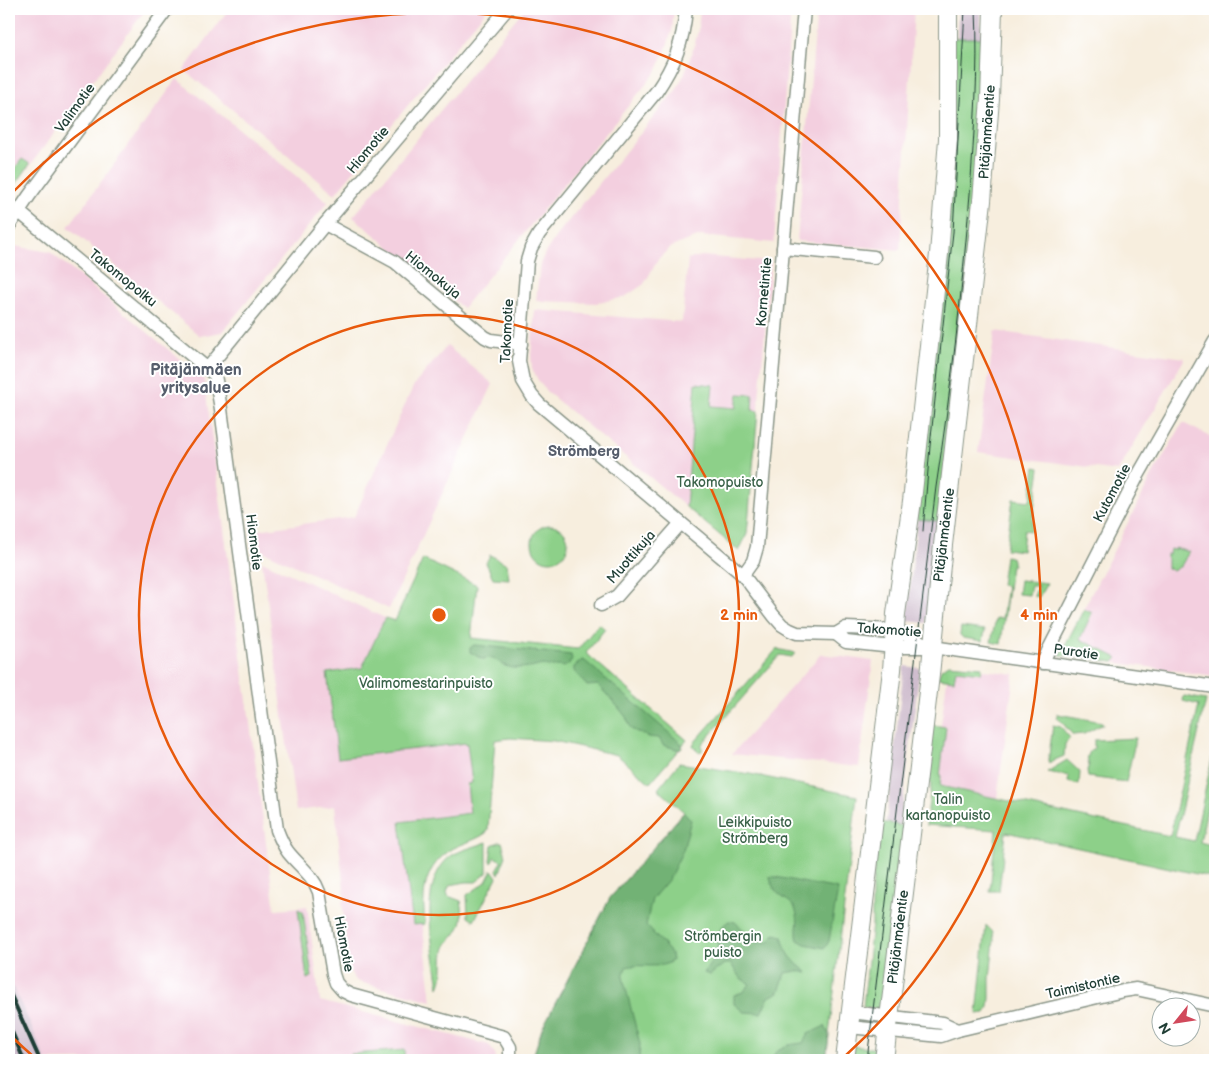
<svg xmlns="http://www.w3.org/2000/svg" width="1224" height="1069" viewBox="0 0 1224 1069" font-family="'Balsamiq Sans',sans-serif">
<rect width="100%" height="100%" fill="#fff"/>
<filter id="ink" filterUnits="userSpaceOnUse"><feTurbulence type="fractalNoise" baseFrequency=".02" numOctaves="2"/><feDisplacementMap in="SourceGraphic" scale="10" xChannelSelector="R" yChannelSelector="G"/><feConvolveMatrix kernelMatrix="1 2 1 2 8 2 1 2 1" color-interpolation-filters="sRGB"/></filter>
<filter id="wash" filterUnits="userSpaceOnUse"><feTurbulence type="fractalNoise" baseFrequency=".0096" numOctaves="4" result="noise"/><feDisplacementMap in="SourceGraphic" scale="20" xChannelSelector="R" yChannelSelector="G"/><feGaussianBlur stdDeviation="1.12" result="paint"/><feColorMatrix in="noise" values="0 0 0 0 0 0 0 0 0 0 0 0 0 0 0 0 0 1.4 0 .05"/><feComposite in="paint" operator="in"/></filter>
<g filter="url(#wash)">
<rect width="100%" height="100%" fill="#f7eede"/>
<g fill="#f3cfdf">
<path d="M9,9H146L9,194Z"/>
<path d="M229,9H487L335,194L184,70Z"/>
<path d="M524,9H674L672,30L665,52L656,72L463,308L353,217Z"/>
<path d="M700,9H791L774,243L701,236L683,242L670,248L659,258L644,284L625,297L597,303L536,301L540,264L545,253L556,236L676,90L684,75L694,47L698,31Z"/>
<path d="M817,9H914L900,250L797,241Z"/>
<path d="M177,79L328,202L222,332L200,336L68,227Z"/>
<path d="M14,246L50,252L204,379L275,910L307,906L320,1001L489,1045L496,1056L494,1060H46L9,979V257Z"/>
<path d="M702,256L771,262L758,411L694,404L686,507L546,391L538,380L532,369L531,355L535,310L682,322L688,259Z"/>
<path d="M995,331L1185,358L1118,471L978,452Z"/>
<path d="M447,346L493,384L389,609L261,550L258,530L354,517L414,385Z"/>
<path d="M1183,423L1215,439V676L1060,655L1152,476Z"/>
<path d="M262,561L385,618L362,668L338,758L467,743L476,817L410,826L432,1001L359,982L355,980L351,973L349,965L342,901L345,900L335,806L296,811Z"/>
<path d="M821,654L873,661L859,767L732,754Z"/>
<path d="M949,665L1014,674L997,798L933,784Z"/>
</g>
<g fill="#cfbdce">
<path d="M958,9H980L982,38H957Z"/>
<path d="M917,519L938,521L926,623L907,621Z"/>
<path d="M904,666L920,668L900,825L886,822Z"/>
<path d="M9,979L29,1021L46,1060H9Z"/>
</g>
<g fill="#8dd089" stroke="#56865e">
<path d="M952,38H982V106L977,184L938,521L917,519Z"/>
<path d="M22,159L30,164L11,191L9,190V180L14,175L11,173Z"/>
<path d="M696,383L713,385L711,406L736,408L738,394L753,395L752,410L758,411L747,534L739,551L686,507Z"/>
<path d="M1035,467L1040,468L1031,531L1024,530L1022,551L1006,549L1013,499L1030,501Z"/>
<circle cx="550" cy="543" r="18"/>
<path d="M1175,548L1189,552L1181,566L1173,571L1167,568V554L1169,555L1170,549L1174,550Z"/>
<path d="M490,555L507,564L509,579L493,578L486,563Z"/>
<path d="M1005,556L1011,557L1013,560V565H1011L1001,644L991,642L996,618L1002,619L1007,586L1001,585Z"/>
<path d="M423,559L477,585L471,638L578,649L599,624L605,629L586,653L687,740L650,783L617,755L554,741L510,738L495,740L488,829L486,833C476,840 464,843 454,848C423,866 422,893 425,924L413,925L400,822L470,813L467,784L472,783L467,743L338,758L327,673L362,668L385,618L395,621Z"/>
<path d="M1020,580L1047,583L1039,597L1034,596L1038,586H1031L1029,595L1018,594Z"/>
<path d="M1084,609L1092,613L1080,639L1118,658L1114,662L1060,655Z"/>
<path d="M961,627L985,630L983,641L963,638L960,635Z"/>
<path d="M777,649L795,653L792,657L780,655L702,744V751L698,752L693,745L694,743Z"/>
<path d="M949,664L982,667L981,673L956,670L954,680L938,678L941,669Z"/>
<path d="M1184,696L1206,700L1175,837L1194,841L1215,745V772L1200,842L1215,846V878L1006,832L999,891H990L996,830L926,825L931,784L927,774L932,725L946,727L940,776H941L940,786L1170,836L1199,705L1183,701Z"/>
<path d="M1058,714L1102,722L1103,724L1084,734L1073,735L1057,717Z"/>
<path d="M1053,725L1061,727L1070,738L1065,744L1064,756L1048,763Z"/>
<path d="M1136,738L1126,782L1088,777L1087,770L1089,765C1086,758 1088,752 1094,748V740Z"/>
<path d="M1067,760L1080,772L1079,785L1068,782L1069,776L1047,772Z"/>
<path d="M679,763L750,774L857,796L826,1060H532L542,1029L610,898L684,812L658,789Z"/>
<path d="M880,822L904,826L882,1010L863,1007L872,924V888Z"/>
<path d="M487,842V873L476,882H466L450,885L447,891L448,896L461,901C464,914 463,925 455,935C450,941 445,944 444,952C442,964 445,976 439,987C434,950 415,878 454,854C464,849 477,846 487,842Z"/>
<path d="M499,842H502L506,856L499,874L497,870L502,861L494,857L492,863L490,861L492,845Z"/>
<path d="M492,870L497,877L474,921L468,917L467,895L486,882Z"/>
<path d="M298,909L303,912L312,977L307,979Z"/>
<path d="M986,925L993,932L994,940L990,978V998L989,1007L985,1013L977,1014Z"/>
<path d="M853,1046L879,1049L878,1060H852Z"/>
<path d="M405,1050L403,1060H352L351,1054Z"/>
</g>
<g fill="#72b275" stroke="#487854">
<path d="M474,645L571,655L572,660L570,663L564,667C558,665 555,667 549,666C538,664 539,667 529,668C527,668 524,667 522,668C507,669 505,666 493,658L482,659L470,652V648Z"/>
<path d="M582,660L585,661L682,744V748L680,750L663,745L659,738L648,737L631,729L626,717L618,707L598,685L587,686L574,671V667Z"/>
<path d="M684,812L691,820L683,850L669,879L652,899L646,925L671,953L672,961C660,970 641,963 626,967L623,977L640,1044L639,1060H532L542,1029L610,898Z"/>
<path d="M770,876L838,889L829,941L825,948L805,944L798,940C795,931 800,921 796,911C791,896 773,900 770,876Z"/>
<path d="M729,921L735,922L758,943L769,942L775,934L782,936C786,955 793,961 808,973L797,971L785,973L779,992L769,997L761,1013L744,1012L734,1004V995L743,992L750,984L740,978L731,964H724L710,975L704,973C708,967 713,960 716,952C721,939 714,930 729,921Z"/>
<path d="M825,1026L829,1035L826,1060H770C781,1045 786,1045 803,1043L808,1034Z"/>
</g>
</g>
<g filter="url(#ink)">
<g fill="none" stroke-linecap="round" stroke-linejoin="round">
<g stroke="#8b9689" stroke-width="15">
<g id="minor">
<path d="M686,9C683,43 675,64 656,92L539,234L531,248L527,261L519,361L523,381L532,396L539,404L743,575L774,616L782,625L790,630L797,633L836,634L846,628L895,630L932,647"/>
<path d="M18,211L215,375L221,409L277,830C280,838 283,845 288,852C299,866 313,875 319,892L333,974L336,983L343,991L351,995L504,1037L510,1047V1060"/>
<path d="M325,224L395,262L485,337L491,340L521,344"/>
<path d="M9,226L29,196L167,9"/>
<path d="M783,248L874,257"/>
<path d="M208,368L325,224L507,9"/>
<path d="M743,575L753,561L757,547L804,9"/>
<path d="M601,605L617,596L681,523"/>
<path d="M836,634L846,642L893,647H932L1215,687"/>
<path d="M1043,663L1048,651L1136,479L1215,341"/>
<path d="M851,1012L943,1023L958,1030"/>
<path d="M849,1027L941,1036L958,1030L1123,991L1136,989L1215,1006"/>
</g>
</g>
<g stroke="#8b9689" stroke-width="20">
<g id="secondary">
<path d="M845,1060L892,670L896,614L912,501L939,254L948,139V9"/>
<path d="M884,1060L930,675L943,545L982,201L990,99L993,9"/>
</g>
</g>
<use href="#minor" stroke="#fff" stroke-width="12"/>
<use href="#secondary" stroke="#fff" stroke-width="18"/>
<g stroke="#1f3d34" stroke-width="1">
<path d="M923,531L930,446L953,232L965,9"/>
<path d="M867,1060L936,487C951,390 962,292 970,194C974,132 979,71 976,9"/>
</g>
<g stroke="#1f3d34" stroke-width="4">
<path d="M9,991L40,1060"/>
<path d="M9,1025L24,1060"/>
<path d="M9,1047L15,1060"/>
</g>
</g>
</g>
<g fill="none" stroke="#e8590c" stroke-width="2.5">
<circle cx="439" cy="615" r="300"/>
<path d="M34 1057A600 600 0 0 1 11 1036M11 194A600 600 0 1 1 844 1057"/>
</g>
<g text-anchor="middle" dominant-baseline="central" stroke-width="4" stroke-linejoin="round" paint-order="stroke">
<g font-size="14" fill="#1f3d34" stroke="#fff">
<text transform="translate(75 108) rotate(-54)">Valimotie</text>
<text transform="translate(987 132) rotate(-86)">Pitäjänmäentie</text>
<text transform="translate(368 150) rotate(-50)">Hiomotie</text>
<text transform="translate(433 275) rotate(39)">Hiomokuja</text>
<text transform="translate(123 278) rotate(39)">Takomopolku</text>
<text transform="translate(764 292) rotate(-85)">Kornetintie</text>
<text transform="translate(507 331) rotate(-87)">Takomotie</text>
<text transform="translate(1112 493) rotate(-62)">Kutomotie</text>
<text transform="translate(944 535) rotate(-83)">Pitäjänmäentie</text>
<text transform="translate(254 542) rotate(83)">Hiomotie</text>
<text transform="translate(631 557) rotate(-49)">Muottikuja</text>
<text transform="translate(889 630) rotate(4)">Takomotie</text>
<text transform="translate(1076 652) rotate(8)">Purotie</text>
<text transform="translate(898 937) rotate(-83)">Pitäjänmäentie</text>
<text transform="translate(344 944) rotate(79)">Hiomotie</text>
<text transform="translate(1083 986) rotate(-13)">Taimistontie</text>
</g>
<g font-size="14" fill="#3a6249" stroke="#fff">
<text x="720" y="482">Takomopuisto</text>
<text x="426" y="683">Valimomestarinpuisto</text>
<text x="948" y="799">Talin<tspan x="948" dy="16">kartanopuisto</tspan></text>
<text x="755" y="822">Leikkipuisto<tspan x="755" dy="16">Strömberg</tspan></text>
<text x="723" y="936">Strömbergin<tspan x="723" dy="16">puisto</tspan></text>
</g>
<g font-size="15" font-weight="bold" fill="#565e6c" stroke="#fff">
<text x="584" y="451">Strömberg</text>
</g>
<g font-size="16" font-weight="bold" fill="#565e6c" stroke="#fff">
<text x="196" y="370">Pitäjänmäen<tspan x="196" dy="18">yritysalue</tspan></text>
</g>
</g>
<circle cx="439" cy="615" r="8" fill="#e8590c" stroke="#fff" stroke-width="2.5"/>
<g font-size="15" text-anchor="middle" font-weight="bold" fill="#e8590c" stroke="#fff" stroke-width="4" stroke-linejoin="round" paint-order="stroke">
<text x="739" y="620">2 min</text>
<text x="1039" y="620">4 min</text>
</g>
<rect width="1224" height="1069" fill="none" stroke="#fff" stroke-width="30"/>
<g transform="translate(1176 1022) rotate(240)"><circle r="24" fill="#ffffff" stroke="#a5b1ae"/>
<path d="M0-4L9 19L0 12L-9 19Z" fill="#d1495b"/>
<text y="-8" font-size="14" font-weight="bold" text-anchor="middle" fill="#1f3d34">N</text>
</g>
</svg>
